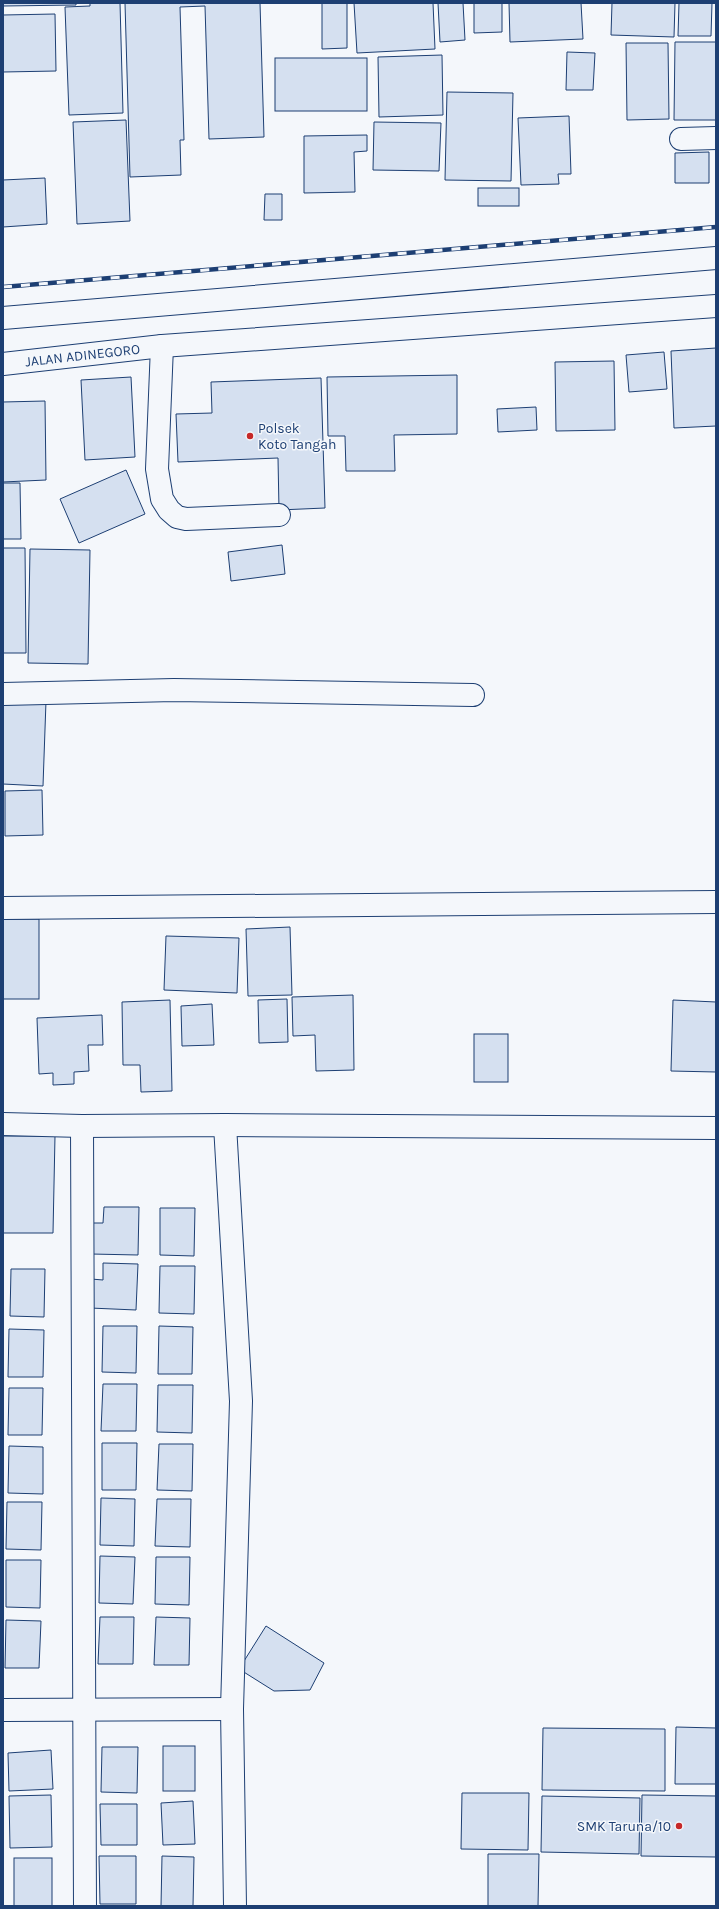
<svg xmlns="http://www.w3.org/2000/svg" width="719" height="1909" viewBox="0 0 719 1909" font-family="Karla,sans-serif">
<rect width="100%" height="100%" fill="#f4f7fb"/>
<g fill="#d5e0f0" stroke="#1d3f73">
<path d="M3,3H76V5L3,6Z"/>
<path d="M90,3H120L123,113L69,115L65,7L90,6Z"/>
<path d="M125,3H260L264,137L209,139L205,6L180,7L184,140H180L181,175L130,177Z"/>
<path d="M322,3H347V48L322,49Z"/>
<path d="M354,3H433L435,49L357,53Z"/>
<path d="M438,3H463L465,40L440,42Z"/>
<path d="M474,3H502V32L474,33Z"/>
<path d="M509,3H581L583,39L510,42Z"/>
<path d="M612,3H675L674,37L611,35Z"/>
<path d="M679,3H712L711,36H678Z"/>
<path d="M55,14L56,71L3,72V15Z"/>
<path d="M675,42H716V120H674Z"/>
<path d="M626,43H668L669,119L627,120Z"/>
<path d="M567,52L595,53L593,90H566Z"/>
<path d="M442,55L443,115L379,117L378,57Z"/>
<rect x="275" y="58" width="92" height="53"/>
<path d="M447,92L513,93L511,181L445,180Z"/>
<path d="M569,116L571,174H558L559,184L521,185L518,118Z"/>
<path d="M126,120L130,221L77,224L73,122Z"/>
<path d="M374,122L441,123L439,171L373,170Z"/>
<path d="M367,135V151L354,152L355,192L304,193V136Z"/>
<path d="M709,152V183H675V153Z"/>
<path d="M45,178L47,224L3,227V180Z"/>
<rect x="478" y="188" width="41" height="18"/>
<path d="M265,194H282V220H264Z"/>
<path d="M716,348V426L674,428L671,351Z"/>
<path d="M664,352L667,389L629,392L626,355Z"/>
<path d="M614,361L615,430L556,431L555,362Z"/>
<path d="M457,375V434L394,435L395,471H346L345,436H328L327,377Z"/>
<path d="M131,377L135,457L85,460L81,380Z"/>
<path d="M321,378L325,508L279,510L278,458L178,462L176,414L212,413L211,382Z"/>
<path d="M45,401L46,480L3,482V402Z"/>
<path d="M536,407L537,430L498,432L497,409Z"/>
<path d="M126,470L145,514L79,543L60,499Z"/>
<path d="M3,483H20L21,539H3Z"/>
<path d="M282,545L285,574L231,581L228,552Z"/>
<path d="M3,548H25L26,653H3Z"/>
<path d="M30,549L90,550L88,664L28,663Z"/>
<path d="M3,700L46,701L43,786L3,784Z"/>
<path d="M42,790L43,835L5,836V791Z"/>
<rect x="3" y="919" width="36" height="80"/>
<path d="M290,927L292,995L248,996L246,929Z"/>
<path d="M166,936L239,938L237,993L164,990Z"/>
<path d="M353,995L354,1070L316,1071L315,1035L293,1036L292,997Z"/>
<path d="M287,999L288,1042L259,1043L258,1000Z"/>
<path d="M170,1000L172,1091L141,1092L140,1065H123L122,1002Z"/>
<path d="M673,1000L716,1002V1072L671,1071Z"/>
<path d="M212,1004L214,1045L182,1046L181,1006Z"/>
<path d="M102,1015L103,1045H88L89,1071L74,1072V1084L53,1085V1073L39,1074L37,1018Z"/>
<rect x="474" y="1034" width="34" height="48"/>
<path d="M3,1136H55L53,1233H3Z"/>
<path d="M104,1207H139L138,1255L91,1254L92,1223H103Z"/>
<path d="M160,1208H195L194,1256L160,1255Z"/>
<path d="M103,1263L138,1264L136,1310L90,1308L91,1279L103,1280Z"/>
<path d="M160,1266H195L194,1314L159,1313Z"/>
<path d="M11,1269H45L44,1317L10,1316Z"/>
<path d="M103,1326H137L136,1373L102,1372Z"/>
<path d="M159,1326L193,1327L192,1374H158Z"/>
<path d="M9,1329L44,1330L43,1377H8Z"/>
<path d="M103,1384H137L136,1431H101Z"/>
<path d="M158,1385H193L192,1433L157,1432Z"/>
<path d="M9,1388H43L42,1435H8Z"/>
<path d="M102,1443H137L136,1490H102Z"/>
<path d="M159,1444H193L192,1491L157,1490Z"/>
<path d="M9,1446L43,1447V1494L8,1493Z"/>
<path d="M101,1498L135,1499L134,1546L100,1545Z"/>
<path d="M157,1499H191L190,1547L155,1546Z"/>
<path d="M7,1502H42L41,1550L6,1549Z"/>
<path d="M100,1556L135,1557L133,1604L99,1603Z"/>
<path d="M156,1557H190L189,1605L155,1604Z"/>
<path d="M6,1560H41L40,1608L6,1607Z"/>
<path d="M100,1617H134L133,1664H98Z"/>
<path d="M156,1617L190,1618L189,1665H154Z"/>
<path d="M6,1620L41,1621L39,1668H5Z"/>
<path d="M266,1626L324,1663L310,1690L274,1691L239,1669Z"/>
<path d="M676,1727L716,1728V1784H675Z"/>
<path d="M543,1728L665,1729V1791L542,1790Z"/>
<rect x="163" y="1746" width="32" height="45"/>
<path d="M102,1747H138L137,1793L101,1792Z"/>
<path d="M51,1750L53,1789L9,1791L8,1753Z"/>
<path d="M462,1793H529L528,1850L461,1849Z"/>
<path d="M51,1795L52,1847L10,1848L9,1796Z"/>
<path d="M642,1795L716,1796V1857L641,1856Z"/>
<path d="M542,1796L640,1798L639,1854L541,1852Z"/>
<path d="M193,1801L195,1844L163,1845L161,1803Z"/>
<path d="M100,1804H137V1845H101Z"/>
<path d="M488,1854H539L538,1906H488Z"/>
<path d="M99,1856H136V1904H100Z"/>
<path d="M162,1856L194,1857L193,1906H161Z"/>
<rect x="14" y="1858" width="38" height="48"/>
</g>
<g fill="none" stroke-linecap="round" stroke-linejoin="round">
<g stroke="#1d3f73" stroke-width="24">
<g id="minor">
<path d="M681,139L716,138"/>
<path d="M162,346L157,469L162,499L169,510L177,517L186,519L279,515"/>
<path d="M3,694L174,690L473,695"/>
<path d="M3,908L716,902"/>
<path d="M3,1124L82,1126L225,1125L241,1401L232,1709L235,1906"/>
<path d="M225,1125L716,1128"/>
<path d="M82,1126L85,1906"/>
<path d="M3,1710L232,1709"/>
</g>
</g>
<g stroke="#1d3f73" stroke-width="24">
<g id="highway">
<path d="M3,318L716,258"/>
<path id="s1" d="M3,364L162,346L716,306"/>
</g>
</g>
<use href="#minor" stroke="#f4f7fb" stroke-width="22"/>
<use href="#highway" stroke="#f4f7fb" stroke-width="22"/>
<g stroke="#1d3f73" stroke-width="4.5">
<path id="rail" d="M3,287L716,227"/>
</g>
<use href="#rail" stroke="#f4f7fb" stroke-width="3" stroke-dasharray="9" stroke-linecap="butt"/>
</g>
<g fill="#c62828" stroke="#f4f7fb" stroke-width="1.5">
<circle cx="250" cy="436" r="4"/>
<circle cx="679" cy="1826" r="4"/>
</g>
<g text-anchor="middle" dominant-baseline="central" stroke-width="3" stroke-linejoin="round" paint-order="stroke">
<g font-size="14" fill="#1d3f73" stroke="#f4f7fb">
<text stroke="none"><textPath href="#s1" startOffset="80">JALAN ADINEGORO</textPath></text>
</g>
<g font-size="14" fill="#1d3f73" stroke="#f4f7fb" text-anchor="start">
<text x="258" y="428">Polsek<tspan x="258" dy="16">Koto Tangah</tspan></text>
<text x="671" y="1826" text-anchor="end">SMK Taruna/10</text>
</g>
</g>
<rect width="719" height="1909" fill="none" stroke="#1d3f73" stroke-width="8"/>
</svg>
